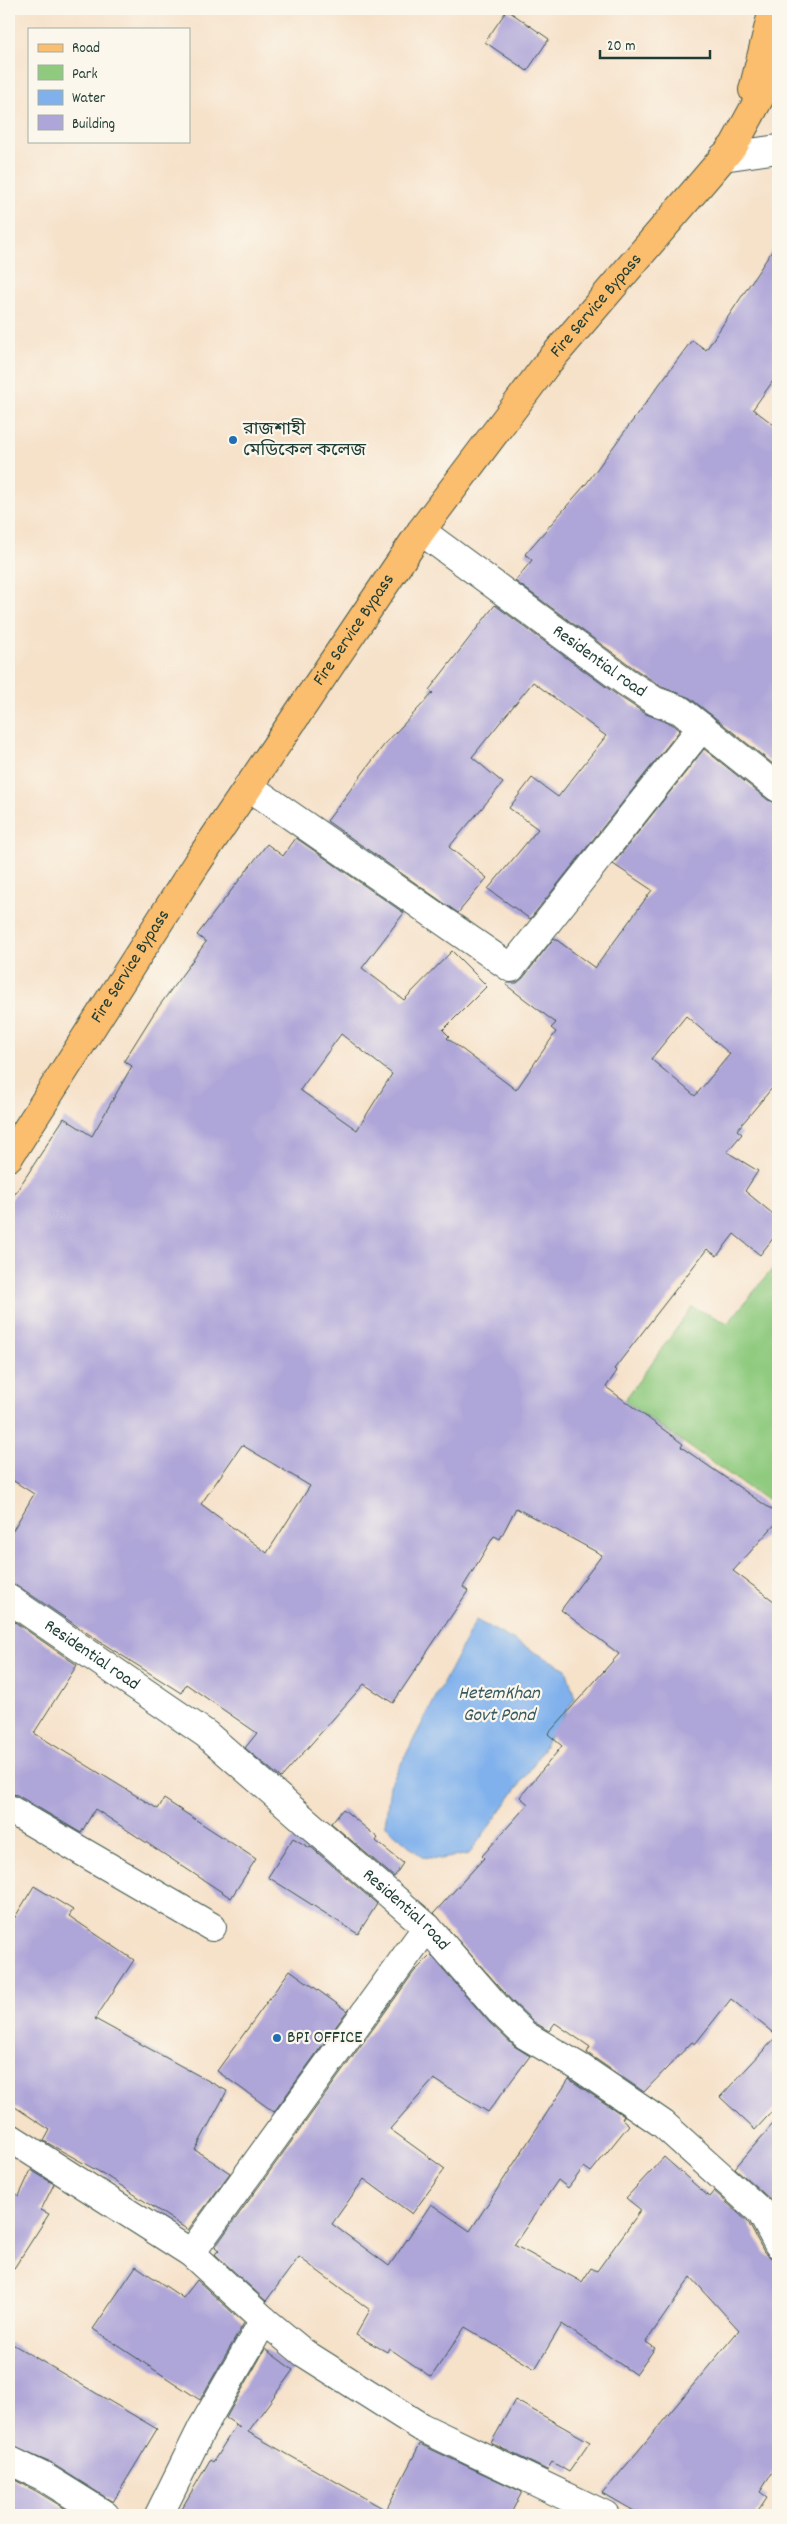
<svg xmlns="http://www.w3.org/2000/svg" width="787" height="2524" viewBox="0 0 787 2524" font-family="Dekko,'Noto Sans Bengali',sans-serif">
<rect width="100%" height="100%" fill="#fbf7ec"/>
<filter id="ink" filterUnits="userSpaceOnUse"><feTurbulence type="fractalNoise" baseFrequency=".02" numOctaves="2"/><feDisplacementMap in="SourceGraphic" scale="10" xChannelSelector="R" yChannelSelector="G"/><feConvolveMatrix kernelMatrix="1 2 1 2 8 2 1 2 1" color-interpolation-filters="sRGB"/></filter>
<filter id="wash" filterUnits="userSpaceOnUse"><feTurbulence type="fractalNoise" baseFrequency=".0096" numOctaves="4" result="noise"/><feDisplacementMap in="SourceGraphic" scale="20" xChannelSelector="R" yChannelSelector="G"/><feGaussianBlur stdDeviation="1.12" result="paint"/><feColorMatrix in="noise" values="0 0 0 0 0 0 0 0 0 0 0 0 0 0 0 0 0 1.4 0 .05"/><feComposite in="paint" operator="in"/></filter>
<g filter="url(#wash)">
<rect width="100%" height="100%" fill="#f6e1c9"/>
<path fill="#8fca7f" stroke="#57845a" d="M774,1267L778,1270V1484L766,1500L624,1401L692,1307L728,1323Z"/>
<path fill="#80b1ec" stroke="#507790" d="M476,1620L566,1669L575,1698L526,1776L469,1854L441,1859L422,1857L385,1825L390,1785Z"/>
<g id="blocks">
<g fill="#aea5d8" fill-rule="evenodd">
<path d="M507,10L549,39L527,71L485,42Z"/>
<path d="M778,242V374L753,409L778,428V768L690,698L662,687L635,669L515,581L532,560L525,554L586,484L692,340L706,350Z"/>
<path d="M495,605L617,695L646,714L672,724L680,730L530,919L488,889L538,829L509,808L532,778L558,797L606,736L533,682L472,757L503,783L449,847L487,878L458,913L327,821L384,745L433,693L429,690Z"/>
<path d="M704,749L768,800L778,803V1081L737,1130L742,1134L727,1152L758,1171L745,1191L778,1218V1232L760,1255L734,1234L717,1256L707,1249L614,1369L617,1371L606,1387L683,1444L681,1447L778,1514V1521L733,1571L778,1604V2105L755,2130L720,2097L777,2036L731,1999L695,2044L692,2042L644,2092L587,2053L590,2047L555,2023L549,2031L534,2022L511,2000L434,1913L484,1858L482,1856L528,1804L520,1797L562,1746L548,1734L619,1654L561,1610L602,1555L516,1508L500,1539L494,1536L463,1587L468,1591L393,1703L364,1684L281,1778L245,1748L257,1733L186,1684L181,1693L99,1641L18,1586L9,1584V1537L34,1494L9,1478V1203L64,1118L92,1136L132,1066L124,1061L154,1013L206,942L197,935L267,844L283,856L296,838L404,913L362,968L404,1000L452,951L487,986L443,1030L449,1036L447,1038L516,1090L556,1032L551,1028L556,1023L506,985L507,983H517L523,978L554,938L595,968L652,890L613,864ZM686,1016L730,1054L695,1096L651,1059ZM341,1034L392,1074L357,1130L300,1090ZM242,1445L310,1486L267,1553L201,1504Z"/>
<path d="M9,1618L77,1665L34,1733L158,1809L164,1799L256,1859L231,1898L95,1809L81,1833L17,1795L9,1793Z"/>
<path d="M343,1809L378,1838L376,1841L403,1863L394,1877L331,1823Z"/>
<path d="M293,1838L310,1848L311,1847L377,1904L358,1934L268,1877Z"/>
<path d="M34,1886L73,1910L69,1916L134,1960L95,2019L227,2091L195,2150L230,2173L188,2230L105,2175L44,2141L50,2130L9,2103V1927Z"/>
<path d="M431,1955L489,2022L514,2046L530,2056L488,2112L434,2079L390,2129L445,2169L412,2214L364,2179L332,2224L389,2266L431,2204L470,2231L569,2079L624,2116L622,2119L629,2125L591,2172L584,2167L568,2188L558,2180L514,2245L582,2282L591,2268L597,2271L641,2210L626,2198L664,2157L709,2197L714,2191L748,2222L764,2252L770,2257L778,2260V2464L760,2492L767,2497L755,2515H641L603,2493L739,2330L691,2277L646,2342L655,2348L636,2375L562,2324L535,2369L465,2327L431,2377L389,2348L387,2352L356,2335L370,2310L299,2257L266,2301L215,2254L219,2250L215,2247L414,1972Z"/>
<path d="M290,1970L347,2011L274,2112L217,2071Z"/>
<path d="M778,2118V2211L771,2200L735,2168Z"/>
<path d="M31,2170L54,2184L41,2210L49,2214L9,2276V2189L19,2196Z"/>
<path d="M136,2266L183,2298L197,2280L244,2323L200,2400L93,2329Z"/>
<path d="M9,2342L157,2429L113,2502L51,2463L9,2445Z"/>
<path d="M265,2349L293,2370L248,2432L386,2510L420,2444L522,2492L510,2515H178L210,2460L213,2462L236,2425L240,2427L226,2418Z"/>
<path d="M515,2400L590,2442L569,2472L552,2462L547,2470L491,2443Z"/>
<path d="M9,2477L36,2491L76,2515H9Z"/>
</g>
</g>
</g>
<g filter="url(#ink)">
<use href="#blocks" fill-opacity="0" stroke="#3f564a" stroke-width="1"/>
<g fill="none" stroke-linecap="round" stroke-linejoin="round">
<g stroke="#3f564a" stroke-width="30">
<g id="minor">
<path d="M723,157L778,149"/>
<path id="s1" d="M421,531L626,682L655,701L680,710L778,788"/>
<path d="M248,786L511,968L702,727"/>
<path id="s2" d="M9,1599L206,1734L427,1927L500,2011L525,2035L581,2068L663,2124L761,2212L778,2244"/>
<path d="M9,1809L212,1927"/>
<path d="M9,2137L191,2253L264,2320L304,2353L421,2427L605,2515"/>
<path d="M191,2253L427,1927"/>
<path d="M9,2460L44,2477L105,2515"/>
<path d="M159,2515L202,2428L264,2320"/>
</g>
</g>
<g stroke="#3f564a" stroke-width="30">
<g id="major">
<path d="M753,90L773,9"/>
<path id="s3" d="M9,1157L197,863L421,531L546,365L734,145L778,64"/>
</g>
</g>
<use href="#minor" stroke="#fff" stroke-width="28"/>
<use href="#major" stroke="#fbbd6e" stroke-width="28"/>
</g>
</g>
<g fill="#1f6fb2" stroke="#fbf7ec" stroke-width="2">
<circle cx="233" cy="440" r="5"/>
<circle cx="277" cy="2038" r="5"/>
</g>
<g text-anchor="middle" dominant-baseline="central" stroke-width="4.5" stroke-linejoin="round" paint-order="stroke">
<g font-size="18" fill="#1f3d34" stroke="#fbf7ec">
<text stroke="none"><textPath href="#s3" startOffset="1035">Fire Service Bypass</textPath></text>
<text stroke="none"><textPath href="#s3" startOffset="630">Fire Service Bypass</textPath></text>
<text stroke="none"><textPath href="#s1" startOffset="221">Residential road</textPath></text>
<text stroke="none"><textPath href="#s3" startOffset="226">Fire Service Bypass</textPath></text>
<text stroke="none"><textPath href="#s2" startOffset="100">Residential road</textPath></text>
<text stroke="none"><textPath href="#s2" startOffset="505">Residential road</textPath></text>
</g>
<g font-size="18" fill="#1f3d34" stroke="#fbf7ec" text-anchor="start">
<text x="243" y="430">রাজশাহী<tspan x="243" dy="21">মেডিকেল কলেজ</tspan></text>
<text x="287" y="2038">BPI OFFICE</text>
</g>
<g font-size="19" font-style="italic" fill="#375a62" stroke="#fbf7ec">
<text x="499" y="1694">HetemKhan<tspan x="499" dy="22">Govt Pond</tspan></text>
</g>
</g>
<rect width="787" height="2524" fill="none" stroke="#fbf7ec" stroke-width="30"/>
<rect x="28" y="28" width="162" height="115" fill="#fbf7ec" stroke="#a3ada2"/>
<rect x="38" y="44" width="25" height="8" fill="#fbbd6e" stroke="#a3ada2"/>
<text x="72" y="52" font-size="15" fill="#1f3d34">Road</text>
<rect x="38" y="65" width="25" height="15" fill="#8fca7f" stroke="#a3ada2"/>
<text x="72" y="78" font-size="15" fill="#1f3d34">Park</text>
<rect x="38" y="90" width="25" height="15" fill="#80b1ec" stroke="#a3ada2"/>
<text x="72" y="102" font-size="15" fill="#1f3d34">Water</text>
<rect x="38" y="115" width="25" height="15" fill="#aea5d8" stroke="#a3ada2"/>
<text x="72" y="128" font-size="15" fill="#1f3d34">Building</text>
<path d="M600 50v8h110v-8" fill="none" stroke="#1f3d34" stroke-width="2.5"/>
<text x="607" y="50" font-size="15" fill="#1f3d34" stroke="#fbf7ec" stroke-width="4" paint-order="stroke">20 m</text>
</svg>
